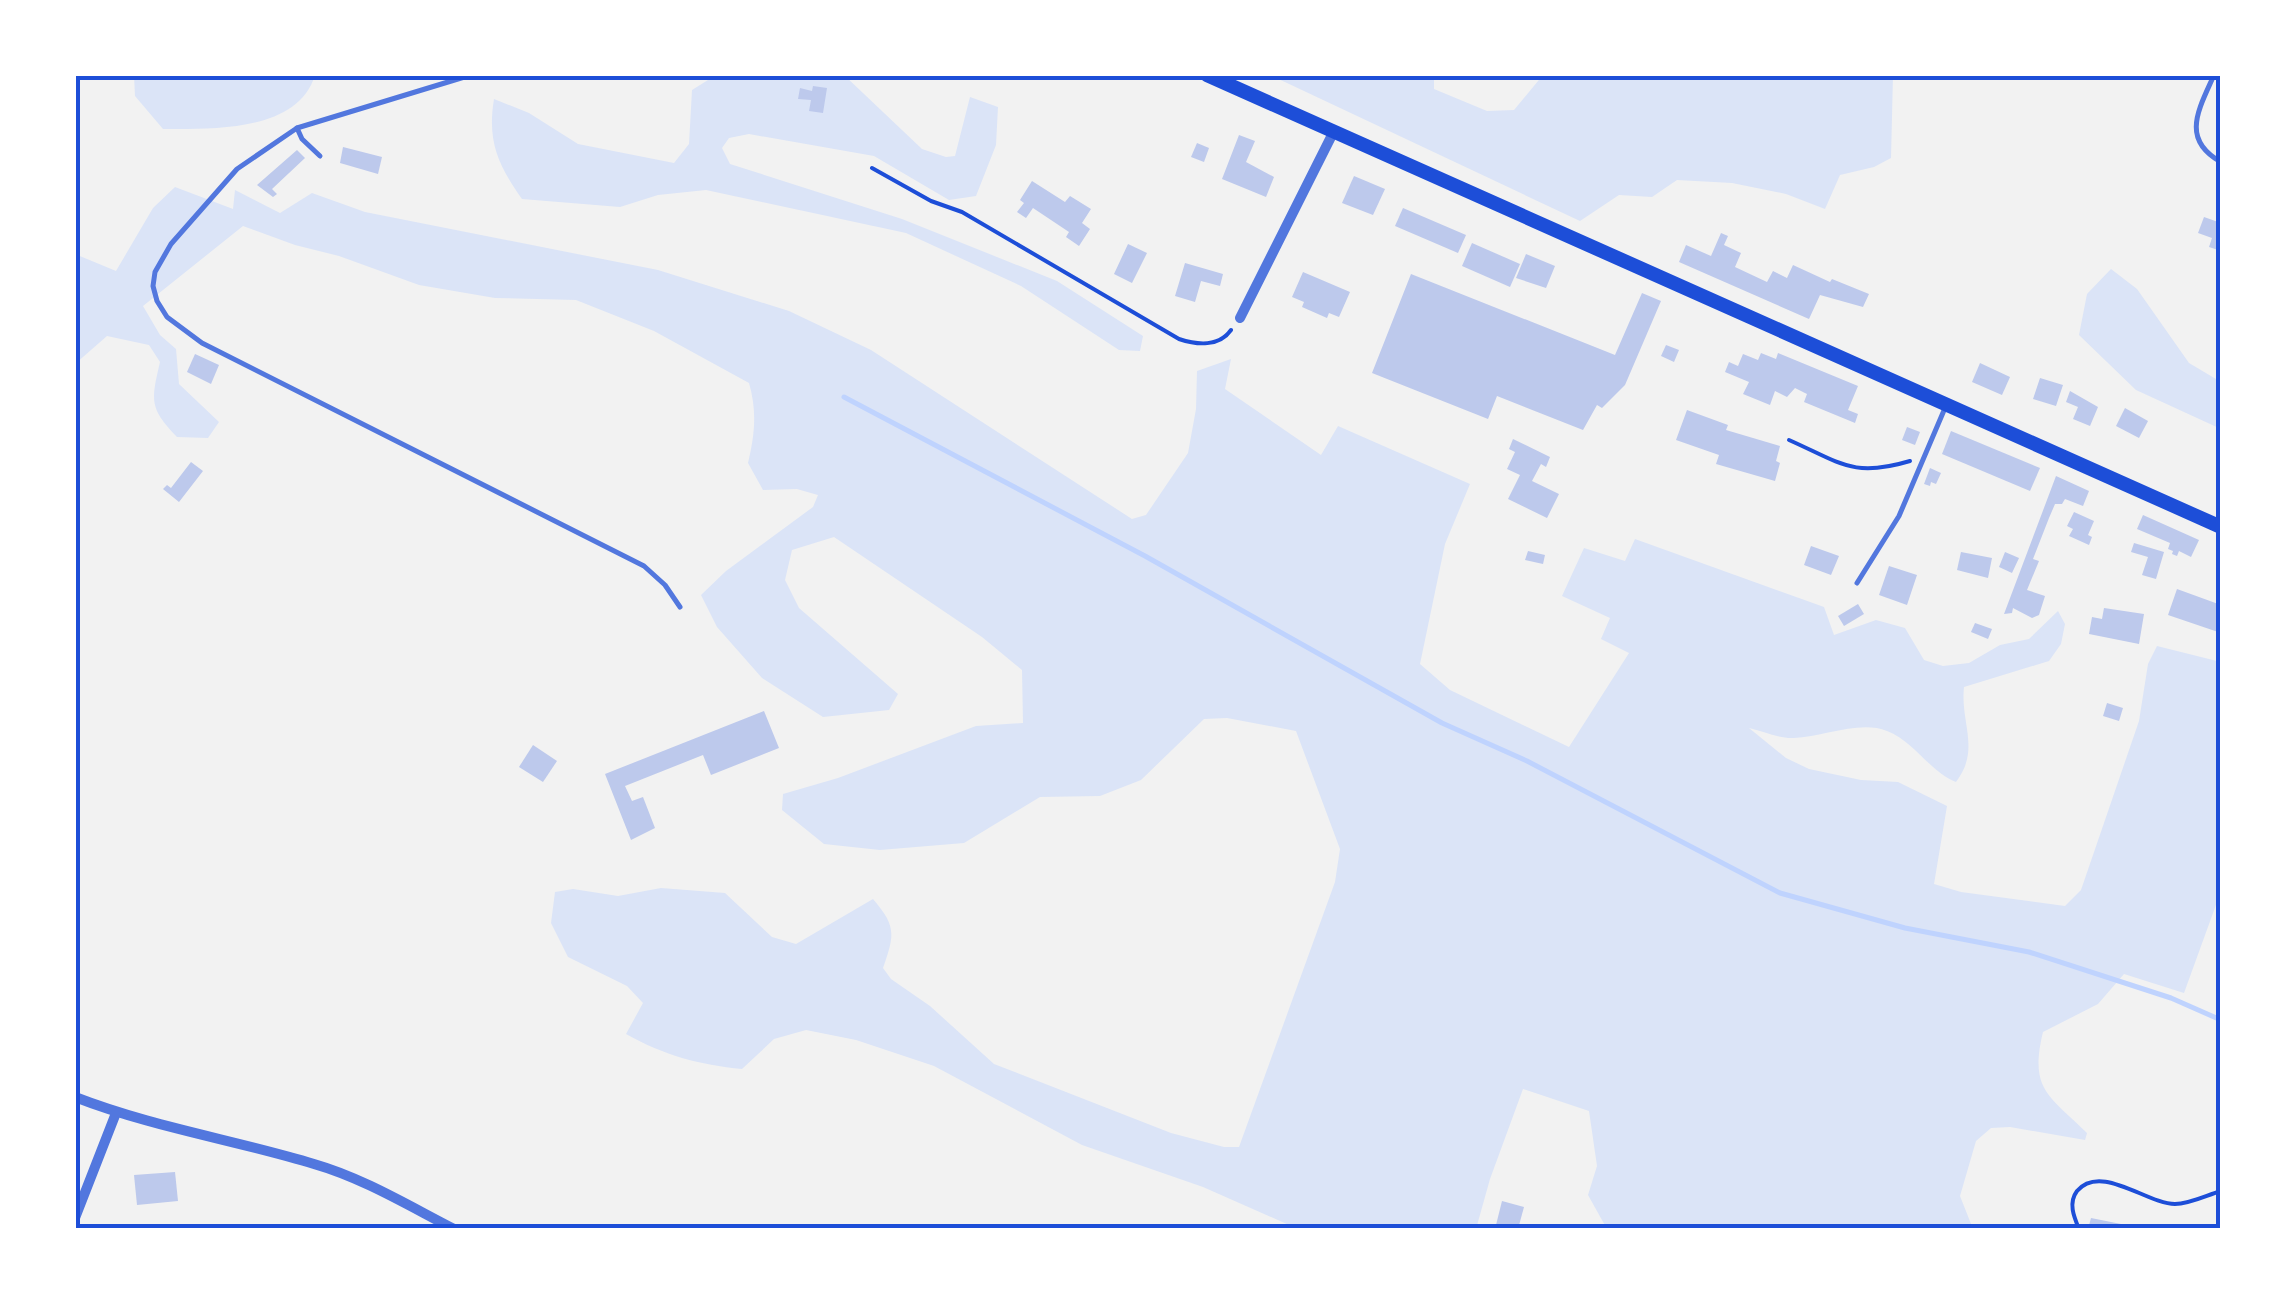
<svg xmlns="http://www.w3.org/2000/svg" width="2296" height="1304" viewBox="0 0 2296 1304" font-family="Helvetica,sans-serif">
<rect width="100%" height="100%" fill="#f2f2f2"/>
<g fill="#dbe4f7">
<path d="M134,75H315C298,132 213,129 163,129L135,96Z"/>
<path d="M716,75H844L922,149L946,157L955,156L970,97L998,107L996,145L976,196L949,200L874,156L749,134L729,138L722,148L730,164L902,219L1057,281L1143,336L1140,351L1119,350L1021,286L906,233L706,190L658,195L620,207L522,199C498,165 487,141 494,99L529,113L578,144L674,163L689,144L692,90Z"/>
<path d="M1270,75H1434V89L1487,111L1514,110L1543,75H1893L1891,158L1874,167L1840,175L1825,209L1786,194L1732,183L1677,180L1652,197L1619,195L1580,221Z"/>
<path d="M175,187L233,209L235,190L280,213L312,193L365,212L658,270L789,311L871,350L1132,519L1146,515L1188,453L1196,409L1197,371L1231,359L1225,389L1321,455L1338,426L1470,484L1445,544L1420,664L1450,690L1569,747L1629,653L1601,639L1610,618L1562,596L1584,548L1625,561L1635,539L1824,607L1834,635L1876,620L1905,628L1924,660L1943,666L1969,663L2000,645L2029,639L2058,611L2065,624L2061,644L2049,661L1964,687C1960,723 1981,749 1956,782C1930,772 1915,742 1887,731C1860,720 1823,737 1794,738C1780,739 1763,731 1749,728L1786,758L1809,769L1861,780L1898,782L1947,806L1934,884L1961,892L2065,906L2081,890L2139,721L2148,664L2157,646L2221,662V891L2184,993L2124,974L2098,1004L2043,1032C2029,1090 2049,1095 2087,1133L2085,1140L2010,1127L1991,1128L1976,1141L1960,1196L1973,1229H1607L1588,1195L1597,1166L1589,1111L1523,1089L1490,1179L1476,1229H1298L1203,1187L1082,1145L934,1066L856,1040L806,1030L774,1039L742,1069C700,1065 663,1055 626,1034L643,1003L627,986L568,957L551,923L555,892L573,889L618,896L661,888L725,893L772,937L796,944L873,899C896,926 895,934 883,968L891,979L930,1006L994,1064L1171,1133L1224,1147H1239L1335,882L1340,849L1296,731L1227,718L1204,719L1141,780L1100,796L1040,797L964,843L880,850L824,844L782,810L783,794L838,778L976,726L1023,723L1022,670L982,637L834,537L792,550L785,580L799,608L898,694L889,710L823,717L762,678L717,627L701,595L726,571L813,507L818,495L797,489L763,490L748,463C755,434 757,411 749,383L654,331L576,300L495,298L419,285L339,256L295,245L243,226L143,306L160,335L176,349L179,384L219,422L208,438L177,437C149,408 151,401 160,362L149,345L107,336L75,364V254L116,271L153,208Z"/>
<path d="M2111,269L2137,289L2189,363L2221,382V429L2136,390L2079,335L2087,294Z"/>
</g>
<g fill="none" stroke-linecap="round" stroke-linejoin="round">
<path stroke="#bfd3fe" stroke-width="5" d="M844,397L1145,556L1442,723L1527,761L1780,893L1905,928L2029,952L2171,998L2221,1020"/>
</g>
<g fill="#bdc9ec">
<path d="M813,86L827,88L823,113L809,111L811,100L798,99L800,88L812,91Z"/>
<path d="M1239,135L1255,141L1246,162L1274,177L1266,197L1222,179Z"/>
<path d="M1197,143L1209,148L1204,162L1191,157Z"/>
<path d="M343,147L382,157L378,174L340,163Z"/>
<path d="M297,150L305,158L272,189L277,194L273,197L257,185Z"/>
<path d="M1354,176L1385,189L1373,215L1342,203Z"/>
<path d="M1032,181L1065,202L1070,196L1091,209L1082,223L1090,229L1079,246L1066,237L1069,232L1033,208L1026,218L1017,212L1024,203L1020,200Z"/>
<path d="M1403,208L1466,235L1458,253L1395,226Z"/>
<path d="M2204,217L2221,223V251L2209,247L2212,238L2198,233Z"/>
<path d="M1721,233L1728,236L1724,245L1741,253L1735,267L1767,282L1773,271L1787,278L1793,265L1830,282L1832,279L1869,294L1863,307L1820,295L1809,319L1679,262L1686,245L1711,256Z"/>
<path d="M1472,243L1520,264L1510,287L1462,266Z"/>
<path d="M1128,244L1147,253L1132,283L1114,274Z"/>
<path d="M1526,254L1555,266L1546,288L1516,278Z"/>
<path d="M1185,263L1223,274L1220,286L1201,281L1195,302L1175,296Z"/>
<path d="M1303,272L1350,292L1339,317L1329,313L1327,318L1302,307L1304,302L1292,297Z"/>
<path d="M1411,274L1615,355L1642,293L1661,301L1625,385L1602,408L1597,405L1583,430L1497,396L1488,419L1372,373Z"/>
<path d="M1666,345L1679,350L1674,362L1661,356Z"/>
<path d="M1761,353L1776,359L1778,353L1858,386L1848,410L1858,414L1855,423L1804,402L1807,394L1795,388L1787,397L1775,391L1770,405L1743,394L1749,382L1725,372L1729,362L1738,366L1743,354L1758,360Z"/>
<path d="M195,354L219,365L211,384L187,372Z"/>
<path d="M1980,363L2010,377L2002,395L1972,382Z"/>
<path d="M2040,378L2063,385L2056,406L2033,399Z"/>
<path d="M2070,391L2098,407L2090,426L2073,419L2078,407L2066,402Z"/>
<path d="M2125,408L2148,421L2139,438L2116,426Z"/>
<path d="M1687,410L1728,425L1726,430L1780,446L1776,461L1780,463L1775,481L1716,464L1719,455L1676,440Z"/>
<path d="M1907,427L1920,432L1915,445L1902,440Z"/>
<path d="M1951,431L2040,468L2030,491L1942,454Z"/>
<path d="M1513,439L1550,457L1546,467L1541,464L1532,481L1559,494L1547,518L1508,499L1520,475L1507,469L1515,452L1509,449Z"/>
<path d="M191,462L203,471L179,502L163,489L167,485L171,488Z"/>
<path d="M1930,468L1941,473L1936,484L1931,482L1930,486L1924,484Z"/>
<path d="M2056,476L2089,491L2083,506L2065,499L2062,504H2055L2049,518L2033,559L2039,561L2027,590L2045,596L2039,615L2032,618L2013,608L2012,613L2004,614Z"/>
<path d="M2074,512L2094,521L2088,535L2092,537L2089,545L2069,536L2073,529L2067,526Z"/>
<path d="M2143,515L2199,540L2191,557L2179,551L2177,556L2172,554L2173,551L2168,549L2170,543L2137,529Z"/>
<path d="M2134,543L2164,552L2156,579L2142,575L2148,557L2131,552Z"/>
<path d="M1811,546L1839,556L1831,575L1804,565Z"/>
<path d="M1528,551L1545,555L1543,564L1525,560Z"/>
<path d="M1961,552L1992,558L1988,578L1957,570Z"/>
<path d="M2005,552L2019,558L2012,573L1999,567Z"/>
<path d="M1889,566L1917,575L1907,605L1879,595Z"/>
<path d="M2177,589L2221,605V633L2168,615Z"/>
<path d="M1858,604L1864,614L1844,626L1838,616Z"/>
<path d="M2104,608L2144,614L2139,644L2089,634L2092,617L2102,619Z"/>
<path d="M1975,623L1992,629L1988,639L1971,632Z"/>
<path d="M2107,703L2123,708L2119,721L2103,716Z"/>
<path d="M764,711L779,748L711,775L703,755L625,786L632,801L643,797L655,828L631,840L605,774Z"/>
<path d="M533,745L557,761L543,782L519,767Z"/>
<path d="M175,1172L178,1201L137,1205L134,1175Z"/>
<path d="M1502,1201L1524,1207L1518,1229H1495Z"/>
<path d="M2091,1218L2121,1224L2120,1229H2088Z"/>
</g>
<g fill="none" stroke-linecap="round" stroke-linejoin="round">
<g stroke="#1d4ed8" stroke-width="4">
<path d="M872,168L931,201L962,212L1179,339C1197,345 1219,347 1231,330"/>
<path d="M1789,440C1841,463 1853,478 1910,461"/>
<path d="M2079,1229C2074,1217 2068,1203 2077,1191C2101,1163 2147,1204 2175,1204C2190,1204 2207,1195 2221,1191"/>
</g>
<g stroke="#5277de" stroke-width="5">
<path d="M471,75L297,128L237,169L171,244L155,272L153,286L157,301L167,317L202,343L644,566L665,585L680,607"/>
<path d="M2214,75C2199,109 2180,139 2221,162"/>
<path d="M297,128L302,139L320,156"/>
<path d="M1857,583L1899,516L1945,408"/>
</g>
<g stroke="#5277de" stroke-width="10">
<path d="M1240,318L1334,131"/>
<path d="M75,1097C152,1127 235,1140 314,1164C363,1178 409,1206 454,1229"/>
<path d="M75,1218L116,1113"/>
</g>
<path stroke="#1d4ed8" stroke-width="14" d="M1207,75L2221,527"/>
</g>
<rect width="2296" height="1304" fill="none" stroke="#ffffff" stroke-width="155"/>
<rect x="78" y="78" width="2140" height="1148" fill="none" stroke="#1d4ed8" stroke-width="4"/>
</svg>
